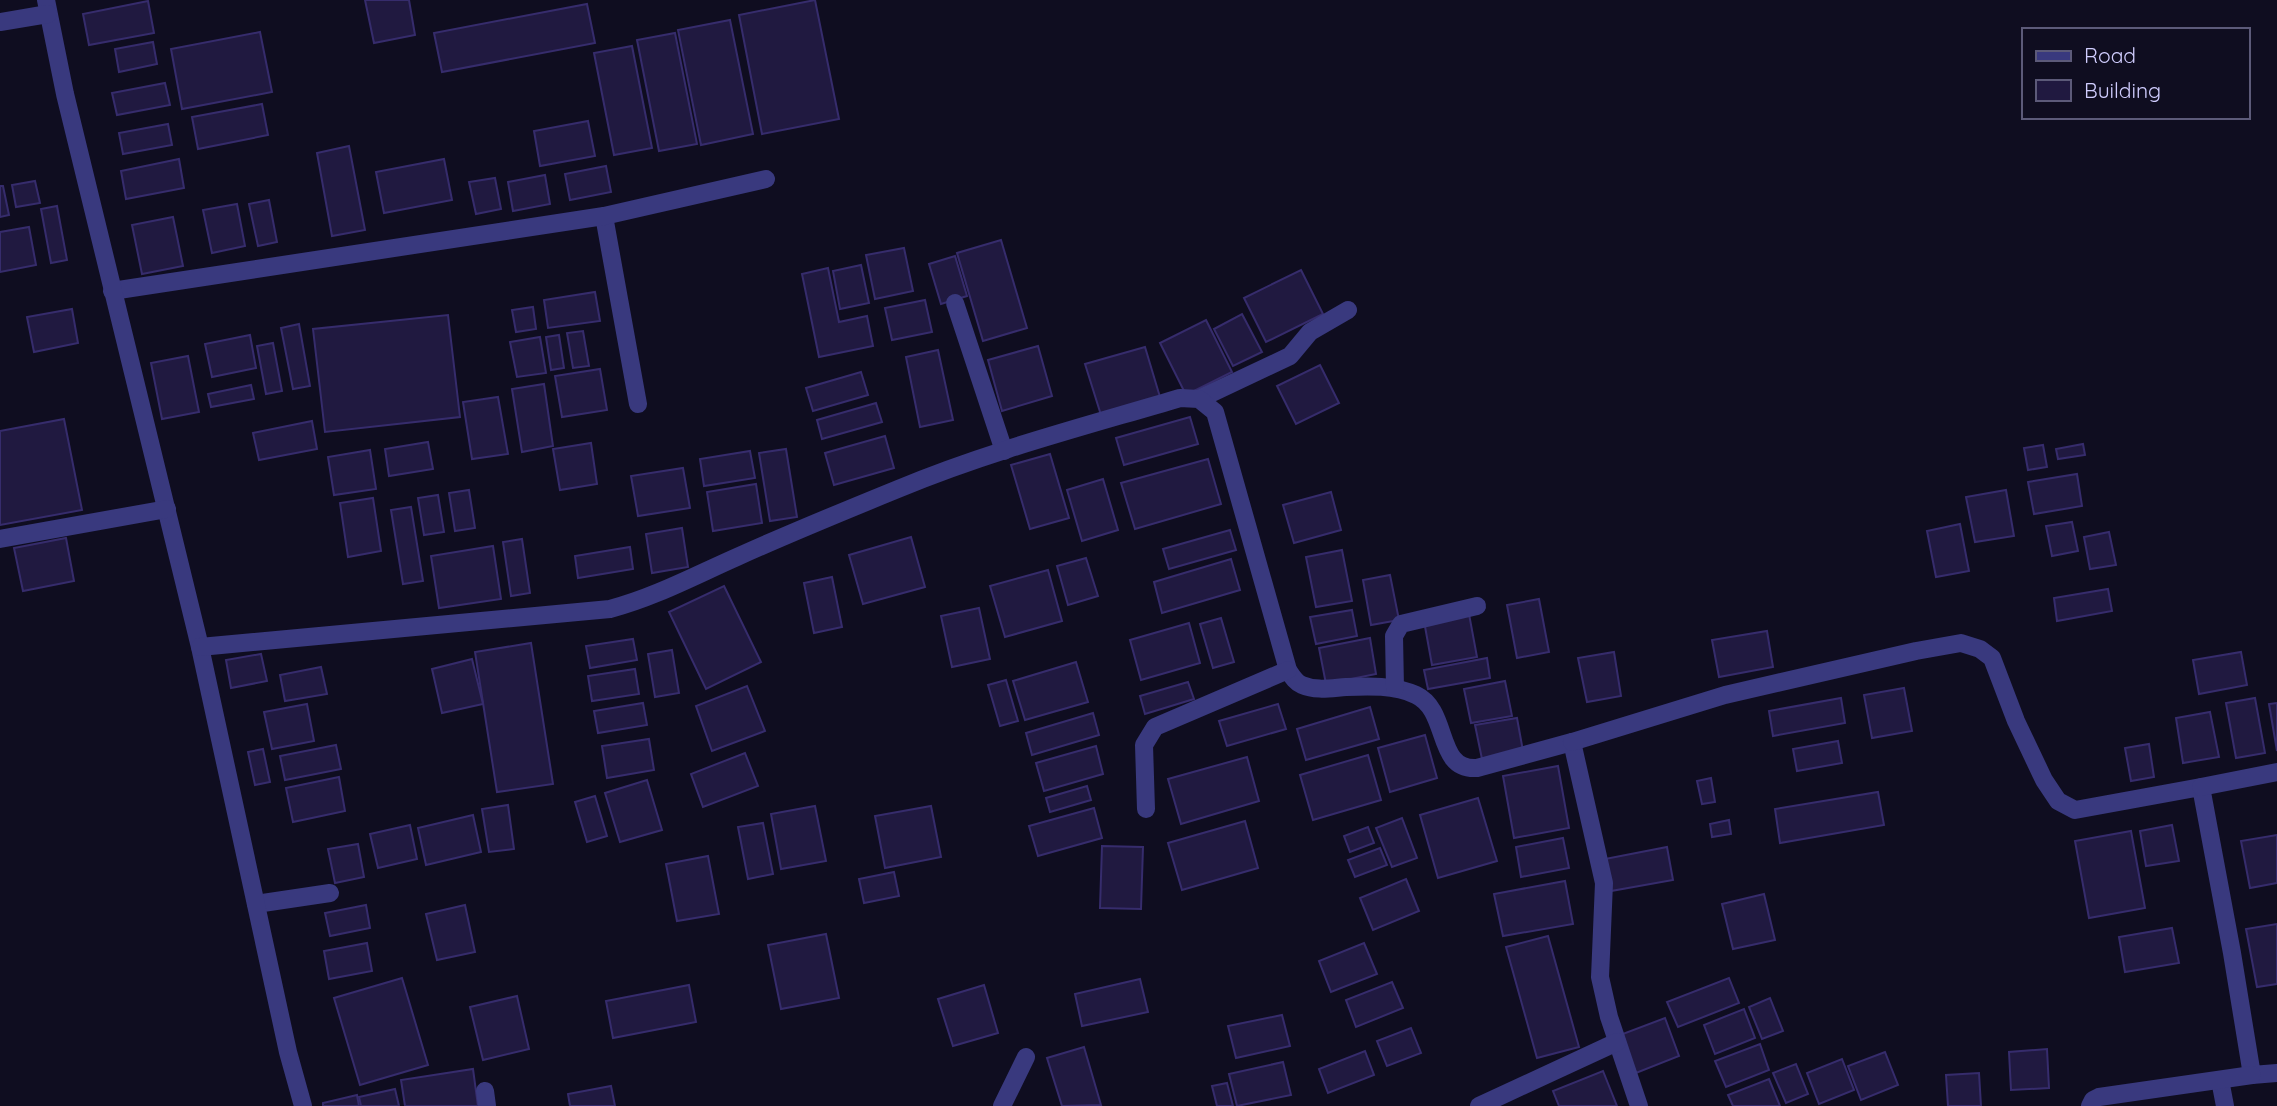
<svg xmlns="http://www.w3.org/2000/svg" width="2277" height="1106" viewBox="0 0 2277 1106" font-family="Quicksand,sans-serif">
<rect width="100%" height="100%" fill="#0f0d20"/>
<g fill="#201940" stroke="#362c6c" stroke-width="2">
<path d="M365,0H409L415,35L374,43Z"/>
<path d="M815,0L839,119L762,134L739,15Z"/>
<path d="M148,1L154,33L89,45L83,14Z"/>
<path d="M587,4L595,43L442,72L434,33Z"/>
<path d="M730,20L753,134L701,145L678,30Z"/>
<path d="M260,32L272,92L182,109L171,49Z"/>
<path d="M675,33L697,144L659,151L637,40Z"/>
<path d="M153,42L157,64L119,72L115,49Z"/>
<path d="M632,46L652,148L614,155L594,53Z"/>
<path d="M165,83L170,105L117,115L112,93Z"/>
<path d="M262,104L268,135L198,149L192,117Z"/>
<path d="M588,121L595,156L540,166L534,131Z"/>
<path d="M168,124L172,145L123,154L119,133Z"/>
<path d="M349,146L365,230L332,236L317,153Z"/>
<path d="M179,159L184,188L126,199L121,171Z"/>
<path d="M444,159L452,200L384,213L376,172Z"/>
<path d="M606,166L611,192L570,200L565,174Z"/>
<path d="M545,175L550,204L513,211L508,182Z"/>
<path d="M495,178L501,209L476,214L469,182Z"/>
<path d="M35,181L40,203L16,207L12,185Z"/>
<path d="M0,186H3L9,215L0,217Z"/>
<path d="M269,200L277,242L258,246L249,204Z"/>
<path d="M237,204L245,246L212,253L203,210Z"/>
<path d="M57,206L67,260L51,263L41,209Z"/>
<path d="M173,217L183,266L142,274L132,225Z"/>
<path d="M29,227L36,265L0,272V232Z"/>
<path d="M1001,240L1027,328L983,341L957,253Z"/>
<path d="M904,248L913,291L875,299L866,255Z"/>
<path d="M955,256L967,296L941,304L929,264Z"/>
<path d="M861,265L869,303L840,309L833,271Z"/>
<path d="M828,268L839,322L867,316L873,346L819,357L802,274Z"/>
<path d="M1301,270L1323,314L1266,342L1244,298Z"/>
<path d="M595,292L600,321L548,328L544,300Z"/>
<path d="M925,300L932,332L892,340L885,308Z"/>
<path d="M533,307L536,329L516,332L512,310Z"/>
<path d="M72,309L78,343L34,352L27,317Z"/>
<path d="M1242,314L1262,352L1233,366L1214,329Z"/>
<path d="M448,315L460,417L325,432L313,329Z"/>
<path d="M1206,320L1232,372L1186,395L1160,343Z"/>
<path d="M299,324L310,386L293,389L281,328Z"/>
<path d="M583,331L589,366L573,368L567,333Z"/>
<path d="M250,335L256,368L212,377L205,344Z"/>
<path d="M559,335L564,368L551,370L546,337Z"/>
<path d="M540,337L546,373L517,377L510,342Z"/>
<path d="M273,343L282,391L266,394L257,346Z"/>
<path d="M1038,346L1052,396L1002,411L988,360Z"/>
<path d="M1145,347L1160,397L1101,415L1085,364Z"/>
<path d="M938,350L953,420L920,427L906,357Z"/>
<path d="M188,356L199,412L162,419L151,363Z"/>
<path d="M1320,365L1339,403L1296,424L1277,386Z"/>
<path d="M600,369L607,410L562,417L555,376Z"/>
<path d="M861,372L868,395L813,411L806,388Z"/>
<path d="M544,384L553,446L522,452L512,389Z"/>
<path d="M251,385L254,399L211,407L208,394Z"/>
<path d="M498,397L508,454L472,459L463,402Z"/>
<path d="M876,403L882,422L822,439L817,420Z"/>
<path d="M1190,417L1198,444L1124,465L1116,438Z"/>
<path d="M64,419L82,510L0,525V431Z"/>
<path d="M312,421L317,449L259,460L253,433Z"/>
<path d="M885,436L894,468L834,485L825,453Z"/>
<path d="M428,442L433,469L389,476L385,449Z"/>
<path d="M591,443L597,484L560,490L553,449Z"/>
<path d="M2083,444L2085,455L2058,459L2056,449Z"/>
<path d="M2043,445L2047,467L2028,470L2024,448Z"/>
<path d="M786,449L797,517L770,521L759,453Z"/>
<path d="M370,450L376,489L334,495L328,457Z"/>
<path d="M750,451L755,478L704,486L700,459Z"/>
<path d="M1050,454L1069,518L1030,529L1011,465Z"/>
<path d="M1208,459L1221,504L1135,529L1121,483Z"/>
<path d="M683,468L690,508L638,516L631,476Z"/>
<path d="M2077,474L2082,506L2034,514L2028,482Z"/>
<path d="M1103,479L1118,530L1082,541L1067,490Z"/>
<path d="M756,484L762,523L713,531L707,492Z"/>
<path d="M469,490L475,528L455,531L449,493Z"/>
<path d="M2006,490L2014,536L1975,542L1966,497Z"/>
<path d="M1331,492L1341,530L1294,543L1283,505Z"/>
<path d="M438,495L444,532L424,535L418,498Z"/>
<path d="M373,498L381,551L348,557L340,503Z"/>
<path d="M411,507L423,581L403,584L391,510Z"/>
<path d="M2072,522L2078,551L2052,556L2046,526Z"/>
<path d="M1960,524L1969,571L1936,577L1927,531Z"/>
<path d="M682,528L688,567L652,573L646,534Z"/>
<path d="M1230,530L1236,550L1169,569L1163,549Z"/>
<path d="M2109,532L2116,565L2090,569L2084,537Z"/>
<path d="M911,537L925,587L863,604L849,555Z"/>
<path d="M66,538L74,581L23,591L14,548Z"/>
<path d="M522,539L530,593L511,596L503,542Z"/>
<path d="M493,546L501,599L439,608L431,556Z"/>
<path d="M630,547L633,569L578,578L575,556Z"/>
<path d="M1342,550L1352,601L1316,607L1306,557Z"/>
<path d="M1086,558L1098,596L1068,605L1057,566Z"/>
<path d="M1231,559L1240,590L1162,613L1154,582Z"/>
<path d="M1048,570L1062,621L1005,637L990,586Z"/>
<path d="M1390,575L1399,620L1371,625L1363,580Z"/>
<path d="M832,577L842,627L814,633L804,583Z"/>
<path d="M724,586L761,662L706,689L669,612Z"/>
<path d="M2108,589L2112,611L2057,621L2054,598Z"/>
<path d="M1539,599L1549,652L1517,658L1507,605Z"/>
<path d="M979,608L990,659L952,667L941,616Z"/>
<path d="M1352,610L1357,636L1316,644L1310,617Z"/>
<path d="M1469,614L1477,657L1432,665L1424,621Z"/>
<path d="M1221,618L1234,662L1213,668L1200,624Z"/>
<path d="M1189,623L1200,663L1141,680L1130,640Z"/>
<path d="M1767,631L1773,667L1719,677L1712,640Z"/>
<path d="M1370,638L1376,674L1326,684L1319,648Z"/>
<path d="M633,639L637,660L590,668L586,646Z"/>
<path d="M531,643L553,784L497,792L475,652Z"/>
<path d="M672,650L679,693L655,697L648,654Z"/>
<path d="M1614,652L1621,696L1587,702L1578,658Z"/>
<path d="M2241,652L2247,685L2199,694L2193,660Z"/>
<path d="M261,654L267,681L231,688L226,660Z"/>
<path d="M1487,658L1490,678L1428,689L1424,670Z"/>
<path d="M472,659L483,704L442,713L432,669Z"/>
<path d="M1076,662L1088,702L1025,720L1013,681Z"/>
<path d="M321,667L327,694L285,701L280,675Z"/>
<path d="M635,669L639,694L592,701L588,676Z"/>
<path d="M1006,680L1018,721L1000,726L988,685Z"/>
<path d="M1505,681L1512,716L1471,723L1464,689Z"/>
<path d="M1188,682L1194,699L1145,714L1140,696Z"/>
<path d="M747,686L765,731L712,751L696,706Z"/>
<path d="M1904,688L1912,731L1872,738L1864,695Z"/>
<path d="M1841,698L1845,723L1773,736L1769,711Z"/>
<path d="M2255,698L2265,753L2236,758L2226,703Z"/>
<path d="M643,703L647,725L598,733L594,711Z"/>
<path d="M2277,703V751L2269,704Z"/>
<path d="M307,704L314,741L272,749L264,712Z"/>
<path d="M1278,704L1286,729L1227,746L1219,721Z"/>
<path d="M1370,707L1379,739L1306,760L1297,729Z"/>
<path d="M2210,712L2219,757L2183,763L2176,718Z"/>
<path d="M1093,713L1099,735L1032,755L1026,733Z"/>
<path d="M1517,718L1523,751L1482,759L1475,725Z"/>
<path d="M1425,735L1437,778L1390,792L1378,748Z"/>
<path d="M649,739L654,770L607,778L602,746Z"/>
<path d="M1838,741L1842,763L1797,771L1793,749Z"/>
<path d="M2149,744L2154,777L2131,781L2125,748Z"/>
<path d="M336,745L341,769L285,780L280,756Z"/>
<path d="M1096,746L1103,774L1044,791L1036,763Z"/>
<path d="M263,749L270,782L255,785L248,752Z"/>
<path d="M745,753L758,786L703,807L691,774Z"/>
<path d="M1368,755L1381,800L1313,820L1300,775Z"/>
<path d="M1247,757L1259,801L1181,824L1168,779Z"/>
<path d="M1558,766L1569,828L1514,838L1503,776Z"/>
<path d="M339,777L345,811L293,822L286,788Z"/>
<path d="M1711,778L1715,802L1702,804L1697,781Z"/>
<path d="M647,780L662,830L620,842L605,793Z"/>
<path d="M1087,786L1091,800L1050,812L1046,798Z"/>
<path d="M1878,792L1884,825L1780,843L1775,809Z"/>
<path d="M595,796L607,836L587,842L575,802Z"/>
<path d="M1478,798L1497,861L1438,878L1420,815Z"/>
<path d="M508,805L514,849L489,852L482,809Z"/>
<path d="M815,806L826,861L781,869L771,814Z"/>
<path d="M931,806L941,857L885,868L875,816Z"/>
<path d="M1094,808L1102,838L1038,856L1029,826Z"/>
<path d="M473,815L481,852L426,865L418,828Z"/>
<path d="M1402,818L1417,858L1392,867L1376,828Z"/>
<path d="M1729,820L1731,834L1712,837L1710,824Z"/>
<path d="M1245,821L1258,868L1182,890L1168,843Z"/>
<path d="M763,823L773,874L748,879L738,827Z"/>
<path d="M410,825L417,859L378,868L370,834Z"/>
<path d="M2172,825L2179,861L2146,866L2140,831Z"/>
<path d="M1368,827L1374,843L1350,852L1344,836Z"/>
<path d="M2131,831L2145,908L2089,918L2075,841Z"/>
<path d="M2277,835V883L2250,888L2241,841Z"/>
<path d="M1563,838L1569,868L1521,877L1516,847Z"/>
<path d="M358,844L364,877L335,883L328,849Z"/>
<path d="M1102,846L1143,847L1141,909L1100,908Z"/>
<path d="M1667,847L1673,880L1611,891L1605,859Z"/>
<path d="M1380,848L1387,865L1355,877L1348,860Z"/>
<path d="M708,856L719,914L677,921L666,864Z"/>
<path d="M894,872L899,896L864,903L859,879Z"/>
<path d="M1406,879L1419,911L1373,930L1360,898Z"/>
<path d="M1565,881L1573,924L1503,936L1494,894Z"/>
<path d="M1764,894L1775,940L1733,949L1722,904Z"/>
<path d="M366,905L370,928L330,936L325,913Z"/>
<path d="M465,905L475,952L437,960L426,914Z"/>
<path d="M2277,924V984L2257,987L2246,929Z"/>
<path d="M2172,928L2179,963L2125,972L2119,937Z"/>
<path d="M826,934L839,998L781,1009L768,945Z"/>
<path d="M1548,936L1579,1047L1537,1058L1506,947Z"/>
<path d="M367,943L372,971L329,979L324,951Z"/>
<path d="M1364,943L1377,974L1331,992L1319,961Z"/>
<path d="M402,978L428,1065L360,1085L334,998Z"/>
<path d="M1729,978L1739,1003L1678,1027L1667,1002Z"/>
<path d="M1140,979L1148,1012L1082,1026L1075,994Z"/>
<path d="M1392,982L1403,1008L1356,1027L1346,1000Z"/>
<path d="M689,985L696,1022L613,1038L606,1001Z"/>
<path d="M984,985L998,1033L953,1046L938,999Z"/>
<path d="M517,996L529,1049L483,1060L470,1007Z"/>
<path d="M1770,998L1783,1031L1762,1039L1749,1007Z"/>
<path d="M1744,1009L1755,1038L1715,1054L1704,1025Z"/>
<path d="M1282,1015L1290,1046L1236,1058L1228,1026Z"/>
<path d="M1665,1018L1679,1056L1636,1073L1620,1035Z"/>
<path d="M1411,1028L1421,1053L1387,1066L1377,1041Z"/>
<path d="M1760,1044L1769,1070L1726,1087L1715,1061Z"/>
<path d="M1084,1047L1101,1105L1062,1106L1047,1058Z"/>
<path d="M2047,1049L2049,1088L2011,1090L2009,1052Z"/>
<path d="M1365,1051L1374,1075L1328,1093L1319,1069Z"/>
<path d="M1885,1052L1898,1085L1861,1100L1848,1066Z"/>
<path d="M1842,1059L1854,1090L1819,1104L1807,1073Z"/>
<path d="M1283,1062L1291,1095L1237,1106L1229,1074Z"/>
<path d="M1796,1064L1808,1094L1786,1103L1773,1073Z"/>
<path d="M473,1069L478,1106H405L401,1080Z"/>
<path d="M1603,1071L1617,1106H1559L1553,1091Z"/>
<path d="M1979,1073L1981,1106H1948L1946,1075Z"/>
<path d="M1769,1079L1780,1106H1733L1728,1095Z"/>
<path d="M1227,1083L1233,1106H1217L1212,1086Z"/>
<path d="M611,1086L615,1106H570L568,1094Z"/>
<path d="M395,1089L399,1106H361L359,1097Z"/>
<path d="M357,1095L359,1106H323V1103Z"/>
</g>
<g fill="none" stroke-linecap="round" stroke-linejoin="round">
<g stroke="#39397e" stroke-width="18">
<path d="M604,216L638,404"/>
<path d="M112,291L604,216L766,179"/>
<path d="M256,904L330,893"/>
</g>
<g stroke="#39397e" stroke-width="18">
<path d="M46,0L65,94L200,647L288,1052L303,1106"/>
<path d="M0,22L48,14"/>
<path d="M955,303L1004,451"/>
<path d="M1199,399L1290,356L1310,332L1348,310"/>
<path d="M0,539L167,509"/>
<path d="M200,647L610,609C655,597 694,576 737,557C790,533 844,511 898,489C989,451 1086,426 1180,398L1199,399L1215,412L1288,670C1292,676 1295,682 1302,685C1316,691 1331,688 1346,687C1368,686 1395,685 1416,695C1450,711 1435,771 1477,768L1572,742L1604,883L1600,977L1609,1017L1639,1106"/>
<path d="M1395,688L1394,636L1401,624L1477,606"/>
<path d="M1572,742L1725,695L1916,651L1961,643L1980,649L1992,658L2016,721L2044,780L2058,801L2075,810L2201,787L2232,953L2252,1075L2277,1073"/>
<path d="M2201,787L2277,772"/>
<path d="M1146,809L1144,745L1155,727L1288,670"/>
<path d="M2220,1080L2225,1106"/>
<path d="M485,1091L487,1106"/>
<path d="M1002,1106L1026,1057"/>
<path d="M1479,1106L1617,1042"/>
<path d="M2090,1106L2093,1100L2099,1097L2252,1075"/>
</g>
</g>
<rect x="2022" y="28" width="228" height="91" fill="#0f0d20" stroke="#5c5a79" stroke-width="2"/>
<rect x="2036" y="51" width="35" height="10" fill="#39397e" stroke="#5c5a79" stroke-width="2"/>
<text x="2084" y="63" font-size="21" fill="#d0cdfe">Road</text>
<rect x="2036" y="80" width="35" height="21" fill="#201940" stroke="#5c5a79" stroke-width="2"/>
<text x="2084" y="98" font-size="21" fill="#d0cdfe">Building</text>
</svg>
